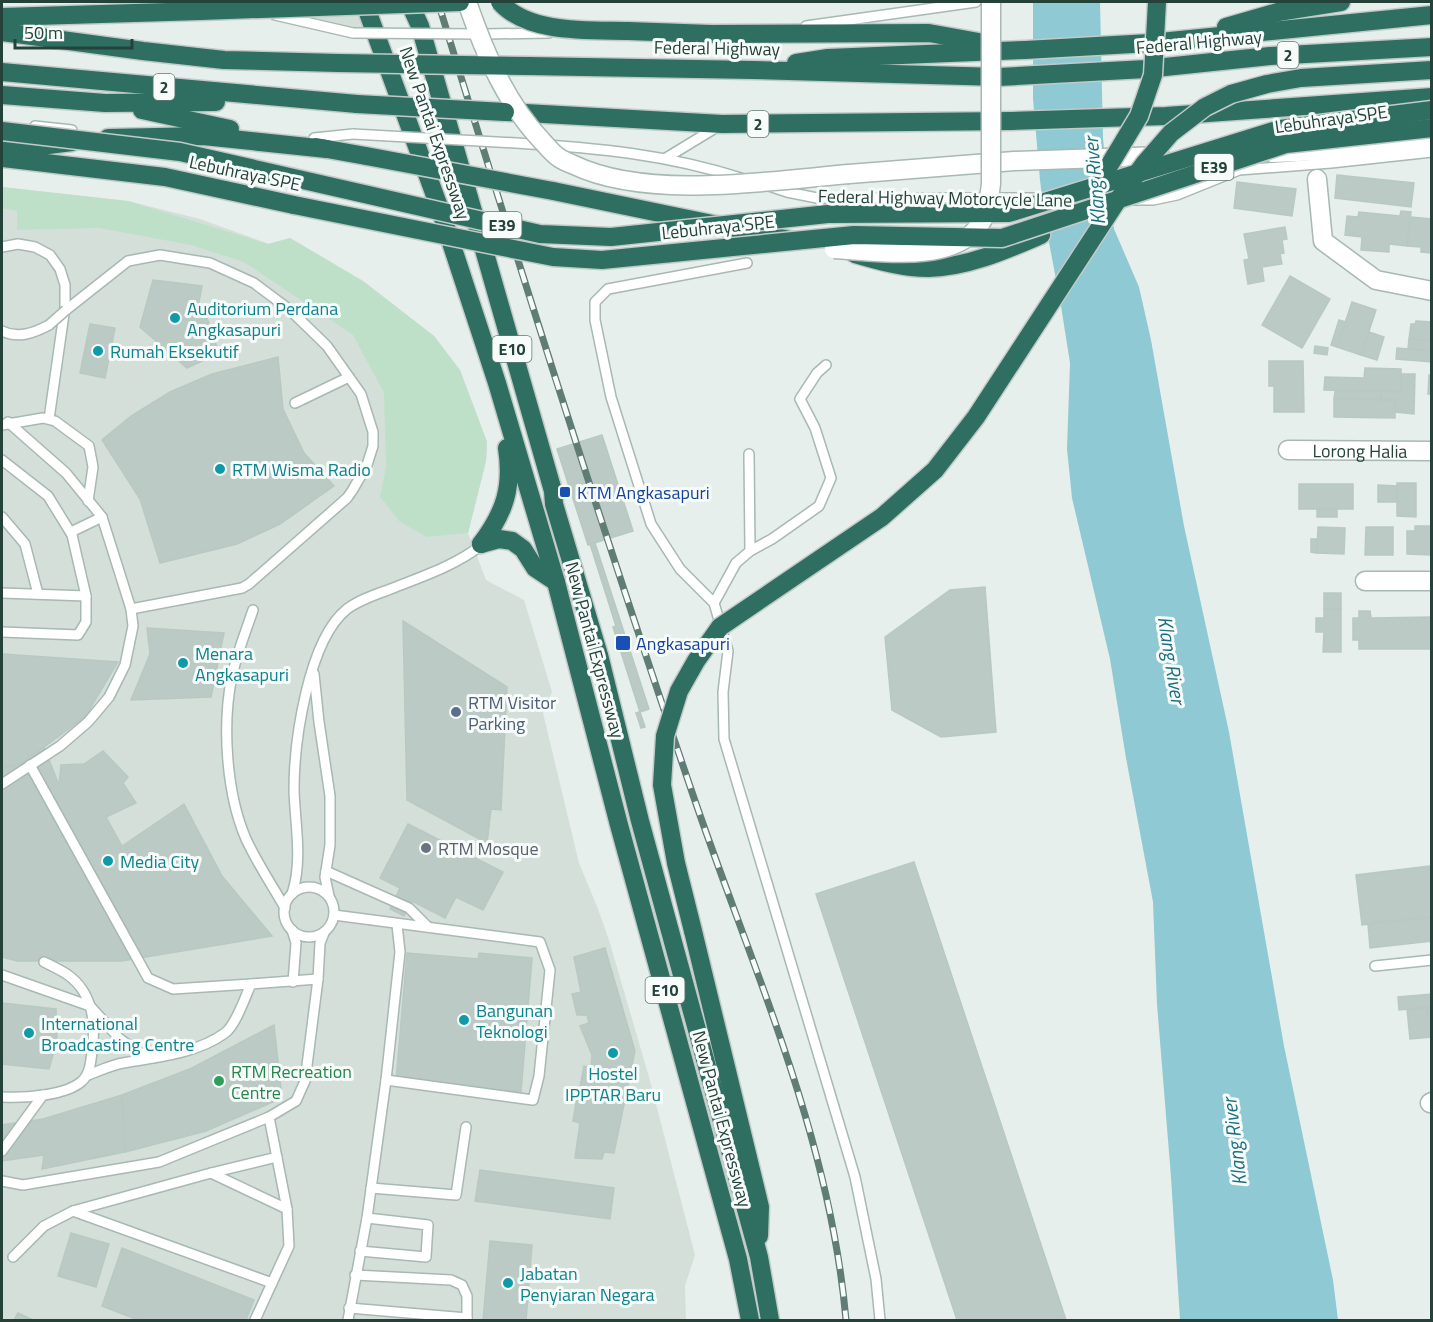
<svg xmlns="http://www.w3.org/2000/svg" width="1433" height="1322" viewBox="0 0 1433 1322" font-family="'Titillium Web',sans-serif">
<rect width="100%" height="100%" fill="#e6efeb"/>
<g fill="#d4dfda">
<path d="M93,2H352L364,29L201,11Z"/>
<path d="M2,187L128,201L200,219L269,244L290,238L363,281L434,336L460,370L487,442L486,461L468,533L486,580L524,600L552,692L543,713L579,863L598,909L609,940L649,1077L695,1255L685,1286L686,1320H2Z"/>
</g>
<path fill="#bfe0c8" d="M2,187L128,201L268,244L290,238L363,281L434,336L460,370L487,442L486,461L468,533L427,537L400,522L380,497L386,467L384,393L353,335L244,262L191,245L99,228L17,230V211L2,208Z"/>
<path fill="#8ec9d4" d="M1033,2H1100L1103,138L1108,192L1114,229L1139,287L1151,340L1184,526L1229,732L1284,1046L1333,1280L1338,1320H1180L1171,1177L1157,1004L1153,902L1126,758L1110,659L1072,498L1067,449L1070,363L1061,306L1045,221L1040,180L1033,99Z"/>
<g fill="#bbcac4" stroke="#b8c9c2" stroke-width="1.5">
<path d="M1337,175L1414,183L1411,207L1335,198Z"/>
<path d="M1237,182L1296,189L1292,216L1234,208Z"/>
<path d="M1401,211L1411,212L1407,246L1389,244V252L1361,250L1362,237L1345,235L1347,216L1358,217L1359,212L1400,216Z"/>
<path d="M1410,217L1432,219V253L1421,252V247L1407,246Z"/>
<path d="M1285,227L1287,239L1282,240L1284,253L1280,254L1282,264L1262,267L1264,281L1248,284L1244,260L1249,259L1244,234Z"/>
<path d="M1290,276L1330,299L1302,348L1262,325Z"/>
<path d="M153,280L202,286L198,307L204,309L219,353L187,368L140,327Z"/>
<path d="M1352,302L1376,310L1361,355L1337,347Z"/>
<path d="M1339,320L1346,322L1337,347L1331,345Z"/>
<path d="M1416,321L1432,322V341L1409,339L1411,324H1415Z"/>
<path d="M90,324L115,328L105,378L80,373Z"/>
<path d="M1369,332L1384,337L1377,360L1361,355Z"/>
<path d="M1409,339L1432,341V351L1408,349Z"/>
<path d="M1315,346L1328,348L1327,355L1314,353Z"/>
<path d="M1397,348L1432,351V362L1396,359Z"/>
<path d="M278,357L283,409L304,453L334,486L280,524L237,544L160,563L140,499L102,440L131,416L170,392L212,374Z"/>
<path d="M1269,361H1303L1304,412H1274V386H1269Z"/>
<path d="M1365,368L1401,369V392L1324,390L1325,377L1364,378Z"/>
<path d="M1401,374H1415L1414,414L1395,412V400H1381V391L1401,392Z"/>
<path d="M1429,375H1432V394H1428Z"/>
<path d="M1335,391H1381V400L1334,399Z"/>
<path d="M1334,399L1395,400V418L1334,417Z"/>
<path d="M602,435L633,531L588,545L557,449Z"/>
<path d="M1397,483H1416V517L1397,516Z"/>
<rect x="1299" y="484" width="54" height="25"/>
<path d="M1378,485L1397,486V502H1378Z"/>
<rect x="1317" y="509" width="20" height="8"/>
<path d="M1415,526H1432V555L1407,554V531H1415Z"/>
<path d="M1318,527L1345,528L1344,554L1317,553Z"/>
<path d="M1366,527H1393V555H1365Z"/>
<path d="M1311,539H1317V553L1311,552Z"/>
<path d="M595,543L649,709L640,712L613,627L616,626L590,544Z"/>
<path d="M985,587L996,732L941,737L892,710L885,637L950,590Z"/>
<rect x="1324" y="593" width="17" height="16"/>
<path d="M1324,609H1341V652H1323L1324,632H1316V618H1324Z"/>
<path d="M1359,611H1370L1371,618L1432,617V649H1359V640H1353V618H1359Z"/>
<path d="M403,621L507,687L501,810L491,809L487,843L407,800Z"/>
<path d="M147,628L224,633L211,697L131,700L150,654Z"/>
<path d="M2,654L118,662L85,717L22,763L2,768Z"/>
<path d="M639,712H640L645,727L641,728L636,713Z"/>
<path d="M44,747L59,785L61,765L84,764L103,751L128,777L123,783L136,803L106,817L122,846L184,804L222,876L272,936L122,961H17L2,957V768L22,763Z"/>
<path d="M408,824L503,872L483,910L456,897L445,918L412,901L404,916L390,909L400,888L380,878Z"/>
<path d="M914,862L1066,1320H957L816,894Z"/>
<path d="M1429,866L1432,876V917L1362,925L1356,875Z"/>
<path d="M1432,917V941L1370,948L1368,924Z"/>
<path d="M605,948L635,1051L614,1153L604,1152L602,1159L575,1158L580,1123L573,1121L577,1096L586,1097L588,1087H580L584,1066L591,1067L592,1055L580,1026L589,1023L587,1015H577L572,994L581,992L574,957Z"/>
<path d="M407,953L478,959L479,953L532,958L521,1092L396,1081Z"/>
<path d="M1432,994V1007L1399,1010L1398,997Z"/>
<path d="M2,1003L56,1009L57,1041L49,1069L2,1064Z"/>
<path d="M1432,1007V1015L1427,1016V1008Z"/>
<path d="M1427,1008V1016L1432,1015V1037L1410,1039L1407,1009Z"/>
<path d="M274,1025L282,1098L206,1131L125,1152L122,1095L192,1068Z"/>
<path d="M122,1095L125,1152L42,1169L44,1155L2,1161V1125L43,1119Z"/>
<path d="M480,1170L614,1188L610,1219L475,1201Z"/>
<path d="M71,1233L109,1244L96,1287L58,1276Z"/>
<path d="M490,1241L532,1245L526,1320H483Z"/>
<path d="M122,1248L254,1300L246,1320H138L102,1306Z"/>
<path d="M18,1313L33,1320H14Z"/>
</g>
<g fill="none" stroke-linecap="round" stroke-linejoin="round">
<g stroke="#a8b8b2" stroke-width="12">
<g id="lane">
<path d="M193,2L212,3"/>
<path d="M275,15L353,33"/>
<path d="M806,26L976,2"/>
<path d="M486,34L549,33"/>
<path d="M35,126L72,130"/>
<path d="M314,138L353,134"/>
<path d="M516,143C598,148 666,154 744,179"/>
<path d="M666,158L717,127"/>
<path d="M769,186L787,192L817,198H1039"/>
<path d="M1133,200H1153L1177,195L1239,170L1331,163L1432,152"/>
<path d="M2,247L18,244L35,247L50,255L60,269L65,285V307L49,419"/>
<path d="M747,263L608,289L595,302V320L611,397L651,524L680,569L714,603L728,651L723,692L724,739L855,1177L876,1279L880,1320"/>
<path d="M66,310L128,261L160,255L210,263L254,283L290,310L327,346L361,394L373,432V446L367,465L352,491L347,498L249,584L242,588L131,609"/>
<path d="M2,331C18,339 34,333 49,325"/>
<path d="M295,403L349,377"/>
<path d="M2,425L43,418L55,421L89,446L93,467L88,501"/>
<path d="M749,454L750,551"/>
<path d="M2,460L48,496L72,535L86,596V622L78,635L2,632"/>
<path d="M2,517L25,544L38,594"/>
<path d="M71,532L102,517"/>
<path d="M2,593L86,596"/>
<path d="M714,603L736,563L750,551L772,539L819,506L831,478L815,428L800,399L817,373L826,365"/>
<path d="M253,610C246,631 237,653 232,676C222,724 226,793 246,839C257,863 272,885 285,908"/>
<path d="M314,674L319,722L330,796V845L325,877L329,896"/>
<path d="M30,765L148,978L173,989L251,984"/>
<path d="M2,784L60,746L88,722L109,697L125,665L133,626L131,609L102,517L66,473L8,422"/>
<path d="M326,871L409,908L428,927"/>
<circle cx="309" cy="912" r="25"/>
<path d="M292,894C303,860 295,824 294,790C294,742 308,640 347,609C359,600 374,595 388,590C421,577 455,566 483,544"/>
<path d="M334,915L540,942L550,970L539,1076L533,1100L386,1080"/>
<path d="M292,930L296,943L293,982"/>
<path d="M1375,966L1432,960"/>
<path d="M2,975L90,1006L119,1038L136,1051L154,1058"/>
<path d="M88,1075C99,1071 111,1065 123,1063C157,1057 196,1054 225,1033C236,1025 245,997 251,984L318,979"/>
<path d="M2,1097C23,1098 66,1096 82,1081C90,1074 91,1061 92,1051C96,1024 93,993 68,975C61,970 52,966 44,962"/>
<path d="M2,1151L43,1095"/>
<path d="M277,1157L211,1173L287,1209"/>
<path d="M2,1181L23,1185L159,1162L269,1117L296,1101L305,1081L318,979L320,943L324,933"/>
<path d="M371,1188L456,1195L466,1127"/>
<path d="M73,1211L272,1283"/>
<path d="M360,1251L426,1257L428,1225L367,1218"/>
<path d="M13,1257L44,1226L73,1211L211,1173"/>
<path d="M355,1275L451,1280L462,1285L467,1296V1320"/>
<path d="M349,1308L467,1318"/>
<path d="M255,1320L289,1246L287,1209L269,1117"/>
<path d="M348,1320L367,1218L386,1080L400,952L397,925"/>
</g>
</g>
<g stroke="#a8b8b2" stroke-width="21">
<g id="street">
<path d="M1272,153L1346,150L1432,140"/>
<path d="M849,174L1014,161L1160,156"/>
<path d="M1317,179L1323,241L1376,280L1432,291"/>
<path id="s1" d="M1288,450L1432,451"/>
<path d="M1365,581H1432"/>
<path d="M1430,1103L1432,1102"/>
</g>
</g>
<g stroke="#c2cac8" stroke-width="21">
<g id="highway">
<path d="M364,2L441,212L497,383L556,582L619,825L738,1259L750,1320"/>
<path d="M409,2L420,26L553,491L554,504L599,655L640,821L759,1257L770,1320"/>
<path d="M2,17L201,11"/>
<path d="M1226,27L1278,12L1341,2"/>
<path d="M2,32L143,51L224,60L338,63"/>
<path d="M711,34L929,33L990,44"/>
<path d="M796,63L828,58L1025,50L1150,43L1432,15"/>
<path d="M528,66L752,70L999,77L1146,69L1270,56L1432,47"/>
<path d="M2,72L357,104"/>
<path d="M2,95L105,103L216,102"/>
<path d="M142,110L230,129"/>
<path d="M507,112L722,124L1011,121L1166,116L1432,97"/>
<path d="M108,138L203,136L327,149"/>
<path d="M316,147L366,156"/>
<path d="M2,151L72,142"/>
<path d="M3,158L165,177L294,205"/>
<path d="M553,191L790,240"/>
<path d="M855,254C879,261 904,268 929,268C968,267 1006,250 1041,235"/>
<path d="M481,544C505,512 513,487 507,448"/>
<path d="M481,544L499,539L512,541L523,549L535,568L556,582"/>
<path d="M693,931L760,1207L759,1236"/>
</g>
</g>
<use href="#lane" stroke="#fff" stroke-width="9"/>
<use href="#street" stroke="#fff" stroke-width="18"/>
<use href="#highway" stroke="#2f6f62" stroke-width="18"/>
<g stroke="#5f7d75" stroke-width="7">
<path id="rail" d="M438,2C519,267 603,532 693,795C752,968 830,1136 846,1320"/>
</g>
<use href="#rail" stroke="#f7fbf9" stroke-width="4.5" stroke-dasharray="14" stroke-linecap="butt"/>
<g stroke="#a8b8b2" stroke-width="12" stroke-linecap="butt">
<g id="lane-bridge">
<path d="M353,33L479,34"/>
<path d="M353,134L516,143"/>
<path d="M49,325L66,310"/>
</g>
</g>
<g stroke="#a8b8b2" stroke-width="21" stroke-linecap="butt">
<g id="street-bridge">
<path d="M467,2C484,51 505,102 542,141C547,146 552,153 558,157C562,160 569,163 574,165C647,200 769,181 849,174"/>
<path d="M834,249C875,251 954,265 980,224C988,213 989,198 991,184V2"/>
</g>
</g>
<g stroke="#c2cac8" stroke-width="21" stroke-linecap="butt">
<g id="highway-bridge">
<path d="M500,2C528,34 589,30 628,31C656,32 683,33 711,34"/>
<path d="M201,11L460,2"/>
<path d="M338,63L528,66"/>
<path d="M357,104L505,112"/>
<path d="M2,131L180,152L540,234L611,237L828,214L1009,213L1280,129L1432,110"/>
<path d="M366,156L553,191"/>
<path d="M1095,189L1139,116L1153,75L1157,2"/>
<path d="M294,205L553,257L602,260L854,235L1002,238L1286,144L1432,128"/>
<path d="M693,931L676,863L662,785L665,736L679,691L696,661L720,627L882,517L935,470L976,417L1115,204L1144,164L1171,133L1205,107L1231,94L1267,84L1301,78L1432,70"/>
</g>
</g>
<use href="#lane-bridge" stroke="#fff" stroke-width="9"/>
<use href="#street-bridge" stroke="#fff" stroke-width="18"/>
<use href="#highway-bridge" stroke="#2f6f62" stroke-width="18"/>
</g>
<g fill="#0f9aa8" stroke="#f7fbf9" stroke-width="2">
<circle cx="175" cy="318" r="6"/>
<circle cx="98" cy="351" r="6"/>
<circle cx="220" cy="469" r="6"/>
<circle cx="183" cy="663" r="6"/>
<circle cx="108" cy="861" r="6"/>
<circle cx="464" cy="1020" r="6"/>
<circle cx="29" cy="1033" r="6"/>
<circle cx="613" cy="1053" r="6"/>
<circle cx="508" cy="1283" r="6"/>
</g>
<g fill="#1a4fb4" stroke="#f7fbf9" stroke-width="2">
<rect x="559" y="486" width="12" height="12" rx="3"/>
<rect x="615" y="635" width="16" height="16" rx="3"/>
</g>
<circle fill="#5c6f8a" stroke="#f7fbf9" stroke-width="2" cx="456" cy="712" r="6"/>
<circle fill="#6b7280" stroke="#f7fbf9" stroke-width="2" cx="426" cy="848" r="6"/>
<circle fill="#2e9e5b" stroke="#f7fbf9" stroke-width="2" cx="219" cy="1081" r="6"/>
<g text-anchor="middle" dominant-baseline="central" stroke-width="6" stroke-linejoin="round" paint-order="stroke">
<g fill="#f7fbf9" stroke="#637a73" stroke-width="1.5">
<rect x="1277.5" y="42" width="21" height="26" rx="4.5"/>
<rect x="153.5" y="74" width="21" height="26" rx="4.5"/>
<rect x="747.5" y="111" width="21" height="26" rx="4.5"/>
<rect x="1194.5" y="154" width="39" height="26" rx="4.5"/>
<rect x="482.5" y="212" width="39" height="26" rx="4.5"/>
<rect x="492.5" y="336" width="39" height="26" rx="4.5"/>
<rect x="645.5" y="977" width="39" height="26" rx="4.5"/>
</g>
<g font-size="16" font-weight="bold" fill="#24423a">
<text x="1288" y="55">2</text>
<text x="164" y="87">2</text>
<text x="758" y="124">2</text>
<text x="1214" y="167">E39</text>
<text x="502" y="225">E39</text>
<text x="512" y="349">E10</text>
<text x="665" y="990">E10</text>
</g>
<g font-size="18" fill="#24423a" stroke="#f7fbf9">
<text transform="translate(1199 42) rotate(-5)">Federal Highway</text>
<text transform="translate(717 48) rotate(1)">Federal Highway</text>
<text transform="translate(1331 119) rotate(-8)">Lebuhraya SPE</text>
<text transform="translate(435 133) rotate(71)">New Pantai Expressway</text>
<text transform="translate(245 173) rotate(12)">Lebuhraya SPE</text>
<text transform="translate(945 198) rotate(1)">Federal Highway Motorcycle Lane</text>
<text transform="translate(718 227) rotate(-6)">Lebuhraya SPE</text>
<text stroke="none"><textPath href="#s1" startOffset="72">Lorong Halia</textPath></text>
<text transform="translate(595 650) rotate(75)">New Pantai Expressway</text>
<text transform="translate(722 1119) rotate(75)">New Pantai Expressway</text>
</g>
<g font-size="18" fill="#0d838f" stroke="#f7fbf9" text-anchor="start">
<text x="187" y="308">Auditorium Perdana<tspan x="187" dy="21">Angkasapuri</tspan></text>
<text x="110" y="351">Rumah Eksekutif</text>
<text x="232" y="469">RTM Wisma Radio</text>
<text x="195" y="653">Menara<tspan x="195" dy="21">Angkasapuri</tspan></text>
<text x="120" y="861">Media City</text>
<text x="476" y="1010">Bangunan<tspan x="476" dy="21">Teknologi</tspan></text>
<text x="41" y="1023">International<tspan x="41" dy="21">Broadcasting Centre</tspan></text>
<text x="613" y="1073" text-anchor="middle">Hostel<tspan x="613" dy="21">IPPTAR Baru</tspan></text>
<text x="520" y="1273">Jabatan<tspan x="520" dy="21">Penyiaran Negara</tspan></text>
</g>
<g font-size="18" fill="#164399" stroke="#f7fbf9" text-anchor="start">
<text x="577" y="492">KTM Angkasapuri</text>
<text x="636" y="643">Angkasapuri</text>
</g>
<g font-size="18" fill="#4e5e75" stroke="#f7fbf9" text-anchor="start">
<text x="468" y="702">RTM Visitor<tspan x="468" dy="21">Parking</tspan></text>
</g>
<g font-size="18" fill="#5b616d" stroke="#f7fbf9" text-anchor="start">
<text x="438" y="848">RTM Mosque</text>
</g>
<g font-size="18" fill="#27864d" stroke="#f7fbf9" text-anchor="start">
<text x="231" y="1071">RTM Recreation<tspan x="231" dy="21">Centre</tspan></text>
</g>
<g font-size="20" font-style="italic" fill="#1c6f80" stroke="#f7fbf9">
<text transform="translate(1094 181) rotate(-95)">Klang River</text>
<text transform="translate(1172 660) rotate(81)">Klang River</text>
<text transform="translate(1234 1142) rotate(-97)">Klang River</text>
</g>
</g>
<rect width="1433" height="1322" fill="none" stroke="#24423a" stroke-width="6"/>
<path d="M15 39v9h117v-9" fill="none" stroke="#24423a" stroke-width="3"/>
<text x="24" y="39" font-size="18" fill="#24423a" stroke="#f7fbf9" stroke-width="4.5" paint-order="stroke">50 m</text>
</svg>
